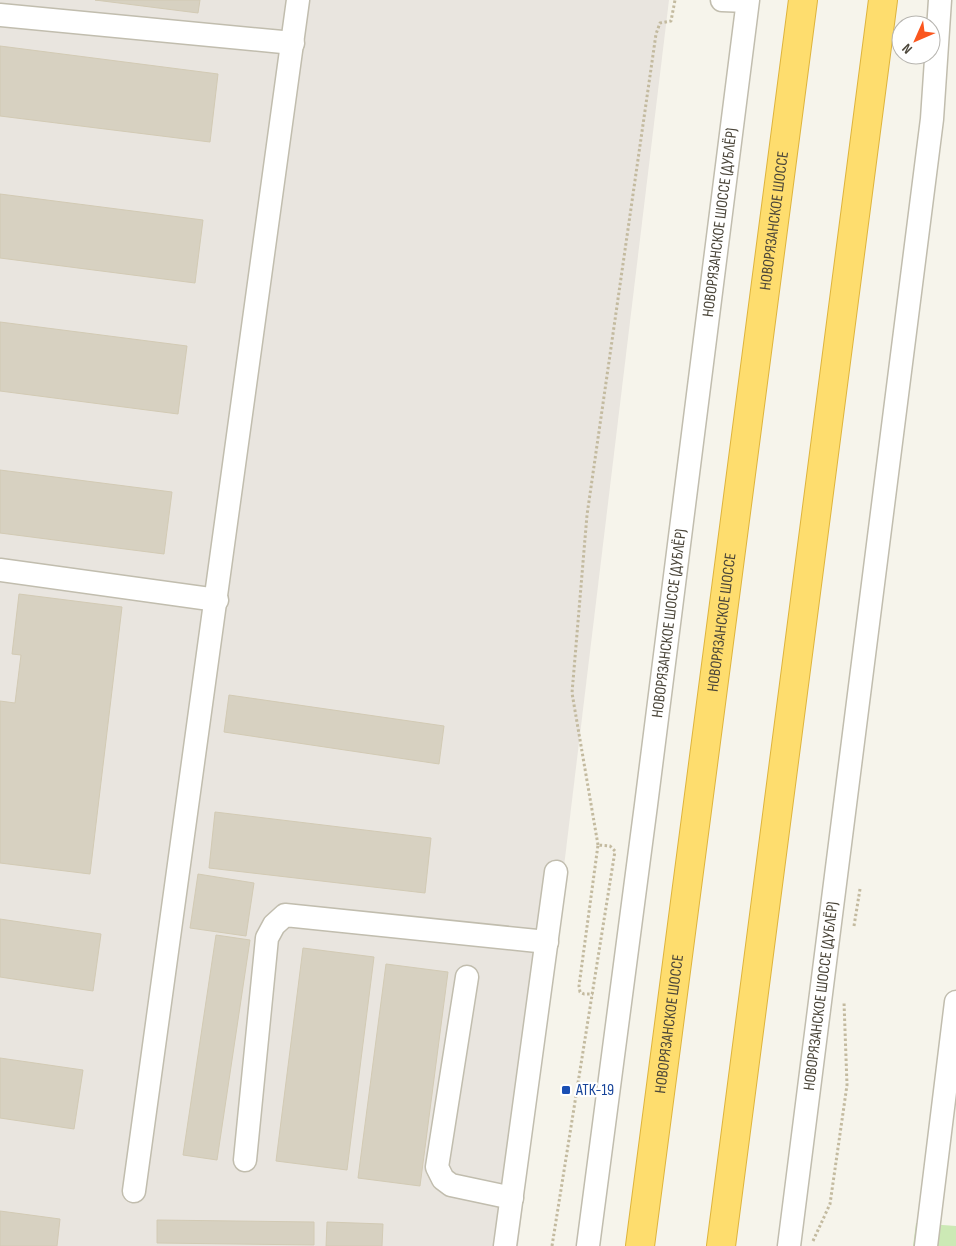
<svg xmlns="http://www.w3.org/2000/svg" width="956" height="1246" viewBox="0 0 956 1246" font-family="'Sofia Sans Condensed',sans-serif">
<rect width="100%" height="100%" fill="#f6f4eb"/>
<path fill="#e9e5df" d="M0,0H669L518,1246H0Z"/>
<path fill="#cce9b5" d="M916,1223L956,1226V1246H913Z"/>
<g fill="#d7d1c1" stroke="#d2cab4">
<path d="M95,0H200L198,13Z"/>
<path d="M0,46L218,74L210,142L0,116Z"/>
<path d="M0,194L203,220L195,283L0,258Z"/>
<path d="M0,322L187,346L178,414L0,391Z"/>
<path d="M0,470L172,492L164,554L0,533Z"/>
<path d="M19,594L122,607L90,874L0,863V701L15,703L21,655L12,654Z"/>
<path d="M229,695L444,726L439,764L224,732Z"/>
<path d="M215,812L431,838L425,893L209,868Z"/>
<path d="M198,874L254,883L246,936L190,928Z"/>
<path d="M0,919L101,934L93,991L0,977Z"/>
<path d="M216,935L250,940L217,1160L183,1155Z"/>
<path d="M303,948L374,957L347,1170L276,1161Z"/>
<path d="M386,964L448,972L420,1186L358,1178Z"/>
<path d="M0,1058L83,1070L74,1129L0,1118Z"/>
<path d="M0,1211L60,1219L57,1246H0Z"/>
<path d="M157,1220L314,1222V1245L157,1243Z"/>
<path d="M327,1222L383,1224L382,1246H326Z"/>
</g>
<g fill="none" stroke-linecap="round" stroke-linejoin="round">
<g stroke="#c1bdae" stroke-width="25">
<g id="minor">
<path d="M722,0L747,1"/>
<path d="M0,15L293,43"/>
<path d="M0,570L217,600"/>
<path d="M467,977L437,1167L443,1179L451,1185L512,1198"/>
<path d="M245,1160L267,938L274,925L285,915L547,942"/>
<path d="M134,1191L298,0"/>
<path d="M505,1246L556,872"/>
<path id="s1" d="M588,1246L646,805L748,0"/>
<path id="s2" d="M789,1246L932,119L940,0"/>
<path d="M926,1246L956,1002"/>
</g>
</g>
<g stroke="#deb43d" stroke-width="30">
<g id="highway">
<path id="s3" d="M640,1246L803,0"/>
<path d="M721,1246L883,0"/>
</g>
</g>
<g stroke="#c3ba9f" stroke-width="3" stroke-dasharray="2.5 2.5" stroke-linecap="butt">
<path d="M598,845L572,693L587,515L656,34L660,23L671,21L675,0"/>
<path d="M854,926L860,889"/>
<path d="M813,1241L830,1204L847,1085L844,1002"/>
<path d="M552,1246L615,851L610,846L598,845L579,986L580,992L584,994H593"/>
</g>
<use href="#minor" stroke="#fff" stroke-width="22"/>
<use href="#highway" stroke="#fedd6e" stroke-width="28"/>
</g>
<rect fill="#1a4fb4" stroke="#fff" stroke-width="2" x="561" y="1085" width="10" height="10" rx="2.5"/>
<g text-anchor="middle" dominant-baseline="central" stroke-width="4.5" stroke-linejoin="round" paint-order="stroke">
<g font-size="16" fill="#4a4539" stroke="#fff">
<text stroke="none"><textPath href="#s1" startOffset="1032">НОВОРЯЗАНСКОЕ ШОССЕ (ДУБЛЁР)</textPath></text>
<text stroke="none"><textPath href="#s3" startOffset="1034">НОВОРЯЗАНСКОЕ ШОССЕ</textPath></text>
<text stroke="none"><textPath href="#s1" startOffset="628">НОВОРЯЗАНСКОЕ ШОССЕ (ДУБЛЁР)</textPath></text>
<text stroke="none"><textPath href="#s3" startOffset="629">НОВОРЯЗАНСКОЕ ШОССЕ</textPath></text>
<text stroke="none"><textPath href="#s2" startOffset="252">НОВОРЯЗАНСКОЕ ШОССЕ (ДУБЛЁР)</textPath></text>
<text stroke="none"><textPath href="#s3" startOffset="224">НОВОРЯЗАНСКОЕ ШОССЕ</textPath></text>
</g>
<g font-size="16" fill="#164399" stroke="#fff" text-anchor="start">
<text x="576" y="1090">АТК-19</text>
</g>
</g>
<g transform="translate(916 40) rotate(225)"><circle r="24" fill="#ffffff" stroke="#b7b5b0"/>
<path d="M0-4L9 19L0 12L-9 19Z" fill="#fa561e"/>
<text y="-8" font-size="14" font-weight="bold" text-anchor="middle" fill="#4a4539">N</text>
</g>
</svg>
